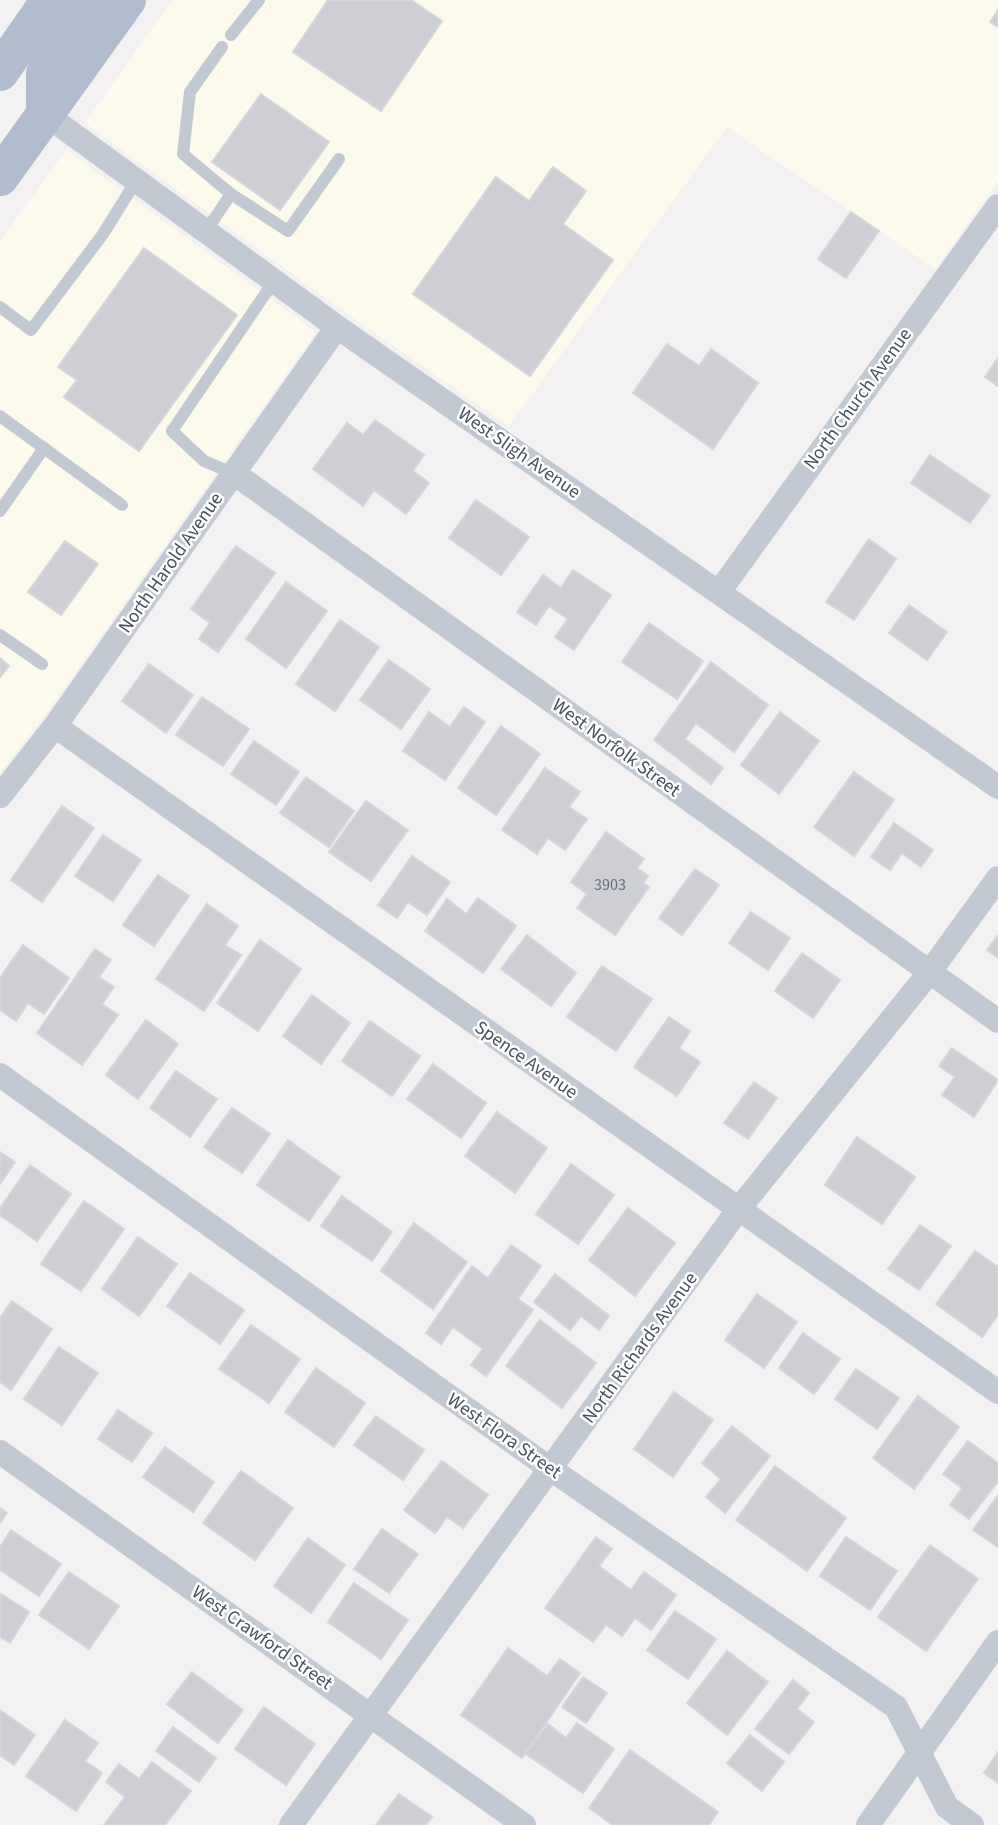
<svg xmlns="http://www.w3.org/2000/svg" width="998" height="1825" viewBox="0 0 998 1825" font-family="'Source Sans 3',sans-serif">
<rect width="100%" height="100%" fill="#f3f1f1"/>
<g fill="#fcfaec">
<path d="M172,0H998V181L935,269L727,127L509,426L346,313L85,123Z"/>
<path d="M66,150L316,332L43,718L0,772V241Z"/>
</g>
<g fill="#cecfd5" stroke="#d5d6dc" stroke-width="2">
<path d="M328,0H411L442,21L381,111L293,52Z"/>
<path d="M998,10V27L990,22Z"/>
<path d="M261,94L329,142L280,210L212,162Z"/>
<path d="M553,167L586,191L563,224L613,260L530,376L413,294L496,177L529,201Z"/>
<path d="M851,212L879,231L846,278L818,259Z"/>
<path d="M144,248L237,315L139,451L64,397L77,380L58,367Z"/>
<path d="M667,344L699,366L711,349L758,383L713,449L633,393Z"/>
<path d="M998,358V386L985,377Z"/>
<path d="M375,420L424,455L413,471L429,483L406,514L374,490L363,506L313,469L347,423L363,435Z"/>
<path d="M930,455L990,496L970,523L911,483Z"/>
<path d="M476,500L529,537L501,575L449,538Z"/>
<path d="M869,539L896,559L854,620L826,602Z"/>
<path d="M65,541L98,564L61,615L28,592Z"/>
<path d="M236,546L275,573L218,652L199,639L210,623L191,609Z"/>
<path d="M573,570L611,595L574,650L555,637L568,619L549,606L536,625L517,612L543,575L561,588Z"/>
<path d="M286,582L327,611L286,668L246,639Z"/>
<path d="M909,605L947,632L927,660L889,633Z"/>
<path d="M340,620L379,647L335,711L296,684Z"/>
<path d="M649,623L703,661L677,699L622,662Z"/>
<path d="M0,658L9,666L0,677Z"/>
<path d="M389,660L430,689L401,729L360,700Z"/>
<path d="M711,662L768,705L734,752L696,723L685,739L723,768L711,784L654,740Z"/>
<path d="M149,664L193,695L166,733L122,701Z"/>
<path d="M202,697L249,729L223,766L176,735Z"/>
<path d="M464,707L485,722L445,780L403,751L429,712L450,727Z"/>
<path d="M780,712L819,741L779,794L741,765Z"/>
<path d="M501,726L540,754L496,815L458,788Z"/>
<path d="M254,741L299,772L276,805L231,774Z"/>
<path d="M545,768L580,792L569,807L587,819L565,850L548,838L537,854L502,830Z"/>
<path d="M854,772L894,800L854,856L814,827Z"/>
<path d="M306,777L354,811L329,847L280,813Z"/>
<path d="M366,801L408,830L371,881L329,852Z"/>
<path d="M62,806L94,828L42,902L11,880Z"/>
<path d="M894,823L933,850L921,867L902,853L890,870L871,857Z"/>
<path d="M606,832L644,859L637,868L648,876L643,883L649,887L615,935L577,908L587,894L571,882Z"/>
<path d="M103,835L141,860L113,901L75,876Z"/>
<path d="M412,856L450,882L427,915L408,902L397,918L378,905Z"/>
<path d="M695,869L719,885L682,935L659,918Z"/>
<path d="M158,875L189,896L154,946L123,925Z"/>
<path d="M478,898L516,926L483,973L425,931L447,899L466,914Z"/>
<path d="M207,904L238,926L225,945L241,955L204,1011L156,979Z"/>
<path d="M751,912L790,938L768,970L729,943Z"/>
<path d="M527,935L576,973L551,1006L501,969Z"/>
<path d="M998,935V958L987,950Z"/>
<path d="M260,940L301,969L258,1031L217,1003Z"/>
<path d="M23,945L69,978L44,1014L28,1003L16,1021L0,1010V978Z"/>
<path d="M95,949L111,960L99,977L114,987L102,1004L118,1015L82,1065L37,1033Z"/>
<path d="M802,953L840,980L813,1018L775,991Z"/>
<path d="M602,966L652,999L616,1051L567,1017Z"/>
<path d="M312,995L350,1023L321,1064L283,1036Z"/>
<path d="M669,1017L690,1031L679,1048L700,1062L677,1096L634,1067Z"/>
<path d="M146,1020L178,1044L138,1099L106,1075Z"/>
<path d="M370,1021L420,1056L392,1096L342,1061Z"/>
<path d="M952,1048L998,1080L974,1117L942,1095L955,1077L939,1066Z"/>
<path d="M433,1064L486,1103L461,1138L407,1099Z"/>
<path d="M176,1071L217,1099L190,1137L150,1108Z"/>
<path d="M754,1082L777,1098L748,1139L724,1123Z"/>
<path d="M232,1108L270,1134L242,1173L204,1147Z"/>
<path d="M497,1112L547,1148L515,1193L465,1156Z"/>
<path d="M857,1137L915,1177L882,1224L825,1185Z"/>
<path d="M288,1140L340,1177L309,1221L257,1185Z"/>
<path d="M0,1152L15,1162L0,1184Z"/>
<path d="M571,1164L614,1195L578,1244L536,1214Z"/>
<path d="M30,1165L71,1194L37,1241L0,1215V1208Z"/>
<path d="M342,1196L392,1232L372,1261L321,1226Z"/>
<path d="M84,1201L124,1229L81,1291L41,1264Z"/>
<path d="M628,1208L675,1243L635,1296L589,1260Z"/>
<path d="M414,1223L467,1262L433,1309L381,1271Z"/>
<path d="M920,1225L951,1246L919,1290L888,1269Z"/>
<path d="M138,1237L177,1264L139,1316L102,1289Z"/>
<path d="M511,1245L541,1266L518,1299L533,1310L486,1376L471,1365L483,1349L453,1327L441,1344L426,1333L472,1266L488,1278Z"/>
<path d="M975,1251L998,1267V1315L982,1337L936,1304Z"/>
<path d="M190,1273L244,1310L220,1344L167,1306Z"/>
<path d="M555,1274L609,1316L599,1330L581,1316L570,1330L534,1302Z"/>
<path d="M757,1294L797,1322L764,1368L725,1340Z"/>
<path d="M12,1301L52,1329L11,1390L0,1382V1318Z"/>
<path d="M540,1320L596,1363L562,1408L506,1366Z"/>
<path d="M251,1325L300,1359L269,1403L219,1369Z"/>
<path d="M803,1333L840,1359L814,1394L779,1368Z"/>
<path d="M59,1347L98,1373L62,1425L24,1399Z"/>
<path d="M316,1368L365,1403L334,1447L285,1412Z"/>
<path d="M856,1369L899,1398L877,1429L835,1399Z"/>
<path d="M674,1392L713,1420L673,1477L634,1449Z"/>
<path d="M918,1396L959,1427L914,1489L873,1458Z"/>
<path d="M118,1410L152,1433L132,1462L98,1439Z"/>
<path d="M376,1416L424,1450L403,1480L354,1445Z"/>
<path d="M732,1426L770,1456L725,1513L706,1497L721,1479L702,1463Z"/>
<path d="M968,1441L998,1463V1481L969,1519L950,1505L962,1488L943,1474Z"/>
<path d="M165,1447L214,1482L193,1512L143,1477Z"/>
<path d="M442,1461L488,1495L463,1528L447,1517L435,1533L404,1510Z"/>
<path d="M775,1466L846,1518L807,1571L736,1520Z"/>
<path d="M241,1471L293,1508L255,1560L203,1523Z"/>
<path d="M998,1495V1547L973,1530Z"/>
<path d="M0,1508L7,1513L0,1523Z"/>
<path d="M382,1529L418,1554L389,1593L354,1569Z"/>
<path d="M11,1530L61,1564L39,1596L0,1570V1547Z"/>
<path d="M596,1537L612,1549L599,1566L631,1590L644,1572L676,1595L651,1630L635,1618L622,1636L606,1625L593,1642L545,1608Z"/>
<path d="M846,1537L897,1571L870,1610L820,1576Z"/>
<path d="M308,1538L345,1565L311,1613L274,1586Z"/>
<path d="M930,1545L978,1579L926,1651L878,1617Z"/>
<path d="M69,1572L119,1606L89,1649L39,1615Z"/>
<path d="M354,1583L408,1620L381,1659L328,1622Z"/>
<path d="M1,1594L29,1612L10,1643L0,1637Z"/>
<path d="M675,1611L716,1639L688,1679L647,1650Z"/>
<path d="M508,1648L547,1676L560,1659L580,1673L522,1758L461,1715Z"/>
<path d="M727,1651L768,1682L727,1735L687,1703Z"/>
<path d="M192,1672L243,1710L218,1743L167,1704Z"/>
<path d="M583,1677L607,1693L586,1723L562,1707Z"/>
<path d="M793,1680L809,1693L797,1709L814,1722L789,1754L755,1729Z"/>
<path d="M264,1707L315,1744L286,1785L235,1749Z"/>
<path d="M0,1710L35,1735L14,1765L0,1755Z"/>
<path d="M65,1720L98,1743L85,1761L102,1773L76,1811L26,1776Z"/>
<path d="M577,1723L614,1749L583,1793L526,1754L548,1724L566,1738Z"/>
<path d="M173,1727L216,1758L199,1782L156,1751Z"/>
<path d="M750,1735L784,1762L762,1791L727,1763Z"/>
<path d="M630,1750L718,1812L709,1825H613L589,1808Z"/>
<path d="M998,1752V1783L984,1773Z"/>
<path d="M152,1762L191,1791L165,1825H104L125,1797L106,1782L119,1764L139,1779Z"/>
<path d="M399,1794L432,1817L426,1825H376Z"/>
</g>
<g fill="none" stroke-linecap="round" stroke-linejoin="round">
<g stroke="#c2c9d2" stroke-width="12">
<path d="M231,35L259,0"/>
<path d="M231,194L288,231L339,159"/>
<path d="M206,231L231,194L183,154L190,92L222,47"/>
<path d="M0,307L31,330L103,234L136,181"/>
<path d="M0,416L122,505"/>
<path d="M235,474L204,461L172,431L274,281"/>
<path d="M0,511L44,448"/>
<path d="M0,635L42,664"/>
</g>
<g stroke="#c2c9d2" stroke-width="24">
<path d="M45,114L337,327L998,787"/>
<path d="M235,474L998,1021"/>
<path d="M719,592L998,206"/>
<path d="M55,726L998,1392"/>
<path d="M0,796L55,726L337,327"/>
<path d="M0,1075L552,1470L896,1707L947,1807L972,1825"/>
<path d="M0,1452L524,1825"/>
<path d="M291,1825L738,1210L929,973L998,878"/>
<path d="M868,1825L998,1642"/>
</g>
<g stroke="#b1bccf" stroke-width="38">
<path d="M0,72L50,0"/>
<path d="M45,106V74L69,26L87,0"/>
<path d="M0,177L127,0"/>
</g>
</g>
<g text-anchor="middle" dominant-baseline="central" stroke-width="5" stroke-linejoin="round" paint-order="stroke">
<g font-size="16" fill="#6a707c">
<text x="610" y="885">3903</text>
</g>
<g font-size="19" fill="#49515e" stroke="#fff">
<text transform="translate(858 399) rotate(-54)">North Church Avenue</text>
<text transform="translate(519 453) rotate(35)">West Sligh Avenue</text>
<text transform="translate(171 563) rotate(-55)">North Harold Avenue</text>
<text transform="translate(616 748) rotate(36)">West Norfolk Street</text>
<text transform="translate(526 1060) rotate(35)">Spence Avenue</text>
<text transform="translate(640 1348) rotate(-54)">North Richards Avenue</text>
<text transform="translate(504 1436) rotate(35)">West Flora Street</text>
<text transform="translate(262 1638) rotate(35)">West Crawford Street</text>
</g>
</g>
</svg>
